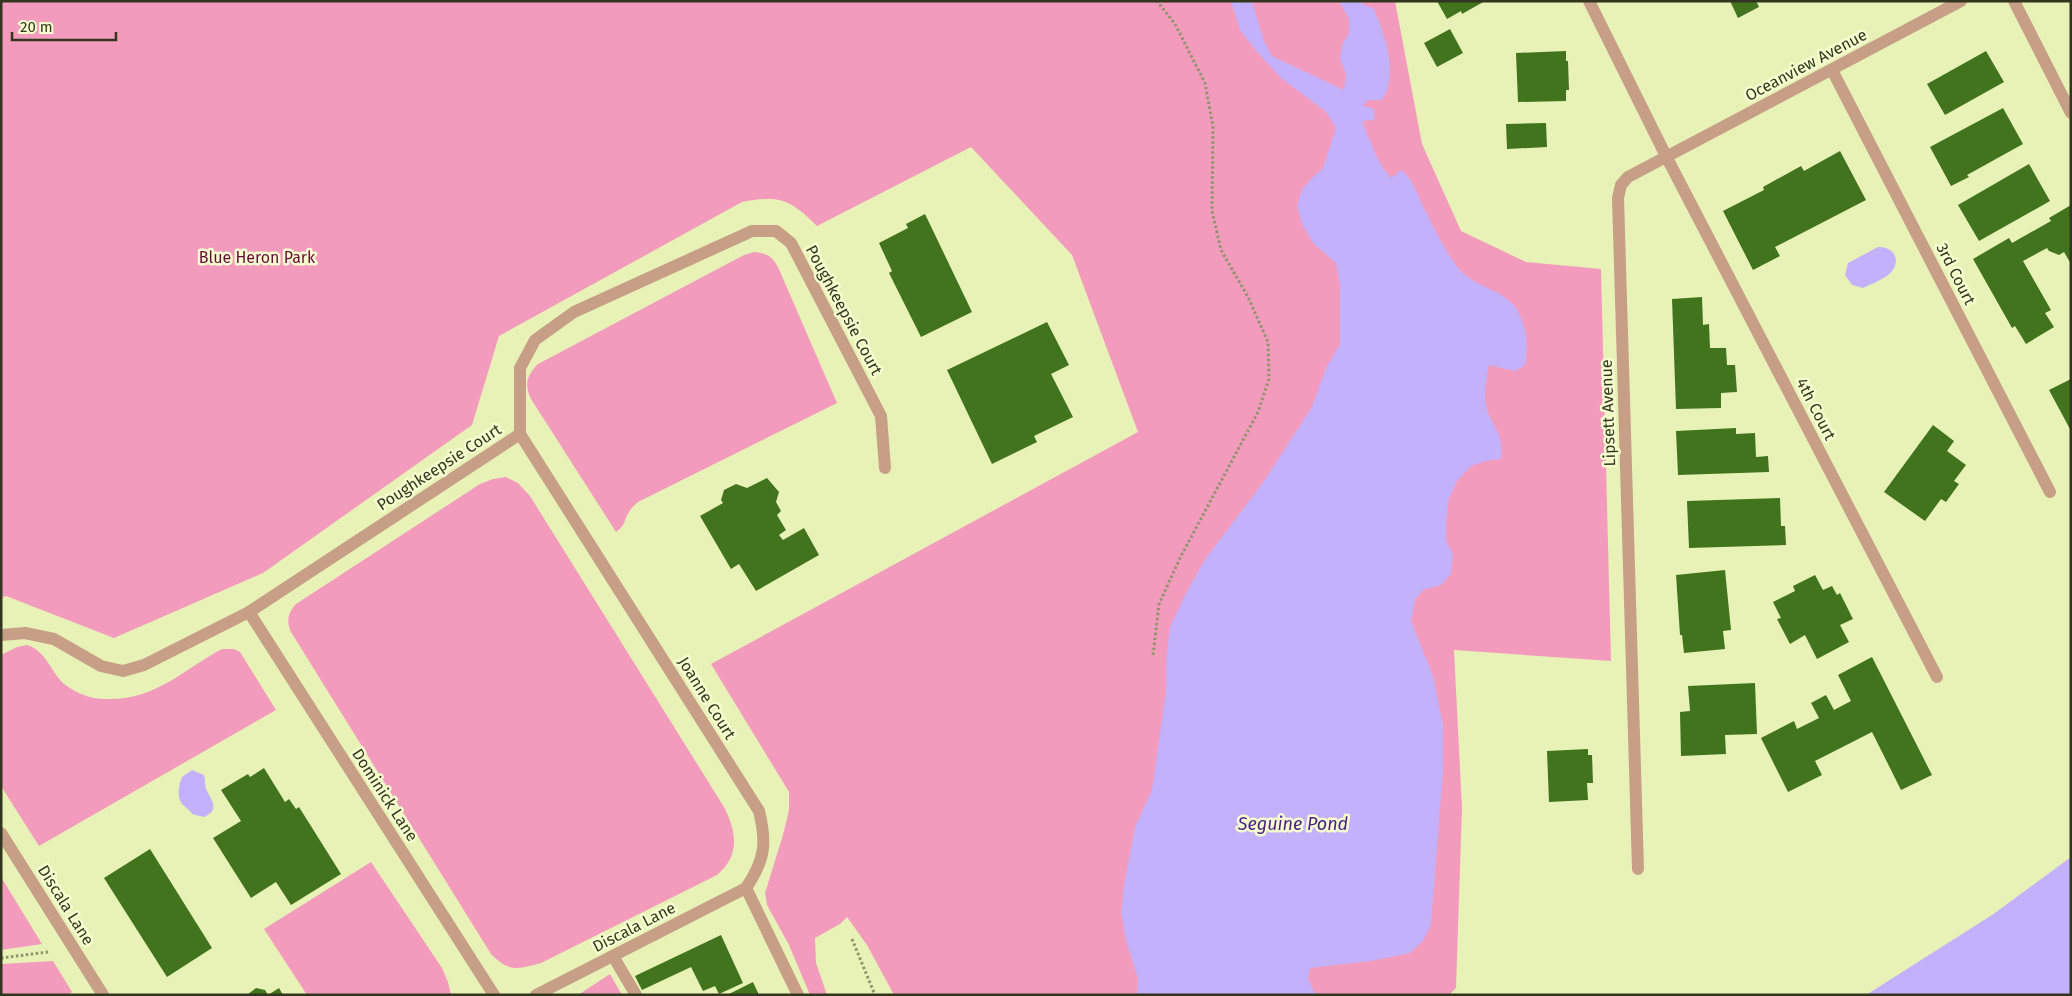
<svg xmlns="http://www.w3.org/2000/svg" width="2072" height="996" viewBox="0 0 2072 996" font-family="'Fira Sans',sans-serif">
<rect width="100%" height="100%" fill="#e8f2b7"/>
<g fill="#f39bbd">
<path d="M1,1H1395L1422,144L1461,231L1526,262L1601,269L1611,661L1454,650L1462,808L1456,988L1449,995H894L867,945L847,917L840,924L815,938L816,963L827,995H810L789,945L767,905L765,893L783,835L789,810V792L711,664L1138,432L1072,255L971,147L817,226C790,199 780,195 742,202L499,336L472,425L263,573L114,638L6,596L1,598Z"/>
<path d="M754,252C766,253 772,256 778,267L837,403L638,502C635,505 631,508 629,512C623,521 627,524 616,532L531,399C524,384 527,375 538,364L744,255Z"/>
<path d="M506,477L518,483L530,496L724,807C737,832 740,856 717,875L541,963C518,969 510,973 491,954L291,632C286,621 288,613 296,604L480,484L493,479Z"/>
<path d="M27,645C46,651 50,670 63,683C75,693 90,699 105,699C155,701 181,671 222,649H234L240,652L276,710L39,846L1,786V655L17,647Z"/>
<path d="M371,862L442,968L448,982L451,995H307L264,929Z"/>
<path d="M1,877L42,944L1,950Z"/>
<path d="M53,961L72,992L68,995H1V964Z"/>
<path d="M610,974L622,995H578Z"/>
</g>
<g fill="#c3b1fb">
<path d="M1231,1H1252L1264,41L1272,56L1344,90L1346,74L1340,59L1342,45L1349,33V19L1339,1H1360L1364,5L1374,9C1385,36 1399,73 1382,100H1370L1362,105L1374,109V120L1362,121C1370,140 1377,163 1391,178L1402,170C1412,180 1416,190 1421,202C1432,224 1444,250 1459,269C1475,289 1506,288 1519,313C1527,330 1528,347 1525,365L1515,371L1489,365C1486,381 1482,399 1489,415C1498,434 1503,436 1501,459L1486,461L1471,466L1457,481L1449,498L1446,524V540L1453,555L1451,574L1441,585L1423,590L1415,600L1411,621L1433,676L1443,725V772L1431,924L1423,941L1410,953L1371,961L1310,968L1308,979L1316,995H1137L1138,979L1126,940L1121,913L1124,886L1135,827L1152,790L1166,691V662L1170,627L1186,593L1206,558L1262,484L1312,407L1326,368L1340,344V285L1336,263L1313,243L1302,224L1297,206L1302,190L1311,179L1323,168L1336,128L1326,112L1281,78L1258,53L1240,30Z"/>
<path d="M1878,247C1885,247 1892,249 1895,256C1901,274 1875,282 1863,288L1852,285L1845,275L1848,263Z"/>
<path d="M192,770L204,775C206,781 204,786 207,791C212,801 220,810 204,817L192,814C189,809 186,808 183,805C176,798 179,784 182,777Z"/>
<path d="M2071,857V995H1866L1992,915Z"/>
</g>
<g fill="#41741d">
<path d="M1437,1H1485L1462,14L1461,11L1447,19Z"/>
<path d="M1730,1H1756L1759,7L1738,18Z"/>
<path d="M1450,29L1463,53L1437,67L1424,43Z"/>
<path d="M1566,51V61H1568L1569,90H1566V101L1518,102L1516,53Z"/>
<path d="M1986,51L2004,82L1945,115L1927,84Z"/>
<path d="M2003,108L2023,144L1967,175L1969,177L1951,186L1930,147Z"/>
<path d="M1546,123L1547,147L1507,149L1506,124Z"/>
<path d="M1840,151L1866,200L1775,247L1780,256L1753,270L1723,211L1764,190L1763,187L1801,166L1804,171Z"/>
<path d="M2029,164L2050,201L1979,241L1958,205Z"/>
<path d="M2071,205V264L2064,252L2059,255L2049,251L2047,248L2023,261L2051,310L2045,313L2054,327L2026,344L2015,326L2012,328L1973,259L2009,238L2012,243L2051,221L2049,218Z"/>
<path d="M925,214L972,312L921,337L889,273L892,271L879,243L908,228L906,224Z"/>
<path d="M1702,297L1703,325L1709,324L1710,348H1726L1727,365H1735L1737,392L1721,393V408L1676,409L1672,299Z"/>
<path d="M1047,322L1069,365L1051,374L1073,417L1034,436L1037,442L992,464L947,370Z"/>
<path d="M2071,379V431L2049,390Z"/>
<path d="M1933,425L1954,441L1947,451L1966,465L1954,481L1959,484L1946,502L1941,499L1925,521L1884,492Z"/>
<path d="M1736,428V434L1755,433L1756,457L1768,456L1769,472L1678,475L1676,431Z"/>
<path d="M767,478L779,492L776,502L781,511L777,515L786,530L779,535L783,540L804,528L819,555L756,591L739,564L731,569L700,516L723,503L721,500L724,490L736,484L747,488Z"/>
<path d="M1780,498L1781,526H1785L1786,545L1689,548L1687,501Z"/>
<path d="M1725,570L1731,630L1723,631L1725,649L1684,653L1682,635H1680L1676,575Z"/>
<path d="M1815,575L1823,590L1832,586L1837,595L1840,593L1853,619L1840,625L1849,642L1817,659L1805,635L1790,644L1777,619L1781,618L1773,602L1795,591L1793,586Z"/>
<path d="M1872,657L1932,775L1901,790L1872,732L1815,761L1822,775L1788,792L1761,738L1794,721L1797,729L1819,718L1811,703L1826,695L1834,710L1851,701L1838,675Z"/>
<path d="M1755,683L1757,734L1725,735L1726,754L1681,756L1680,712L1690,711L1688,686Z"/>
<path d="M1588,749V755H1592L1593,783H1587L1588,800L1549,802L1547,751Z"/>
<path d="M264,768L285,802L289,799L296,809L299,807L341,874L291,905L276,882L251,898L213,838L241,821L221,790L248,774L250,777Z"/>
<path d="M150,849L212,948L167,977L104,878Z"/>
<path d="M721,935L743,983L719,994L715,986L703,991L691,967L642,990L635,976Z"/>
<path d="M753,982L759,995H727Z"/>
<path d="M256,988L265,990L268,995H247Z"/>
<path d="M279,988L283,995H268Z"/>
</g>
<g fill="none" stroke-linecap="round" stroke-linejoin="round">
<g stroke="#8e956c" stroke-width="3" stroke-dasharray="2.5 2.5" stroke-linecap="butt">
<path d="M1153,655L1159,604L1180,558L1258,412L1269,379L1268,342L1248,297L1221,250L1212,211L1213,127L1205,83L1175,24L1157,1"/>
<path d="M852,939L875,995"/>
<path d="M1,958L48,952"/>
</g>
<g stroke="#c69f86" stroke-width="12">
<path d="M1589,1L1666,156L1937,677"/>
<path d="M2014,1L2071,113"/>
<path d="M1832,70L2050,492"/>
<path d="M520,434L759,811C767,843 765,860 746,888L536,995"/>
<path d="M249,612L494,995"/>
<path d="M1,635L25,633L54,639L101,666L123,671L144,665L249,612L520,434V368L535,340L574,312L752,231H776L791,243L881,416L885,468"/>
<path d="M1,833L103,995"/>
<path d="M1638,869L1618,198L1621,185L1628,177L1961,1"/>
<path d="M746,888L798,995"/>
<path d="M613,956L636,995"/>
</g>
</g>
<g text-anchor="middle" dominant-baseline="central" stroke-width="5" stroke-linejoin="round" paint-order="stroke">
<g font-size="16" fill="#32361f" stroke="#f6fecf">
<text transform="translate(1806 65) rotate(-28)">Oceanview Avenue</text>
<text transform="translate(1956 274) rotate(63)">3rd Court</text>
<text transform="translate(844 310) rotate(62)">Poughkeepsie Court</text>
<text transform="translate(1816 409) rotate(63)">4th Court</text>
<text transform="translate(1608 413) rotate(-92)">Lipsett Avenue</text>
<text transform="translate(439 467) rotate(-33)">Poughkeepsie Court</text>
<text transform="translate(707 698) rotate(58)">Joanne Court</text>
<text transform="translate(385 795) rotate(57)">Dominick Lane</text>
<text transform="translate(66 905) rotate(58)">Discala Lane</text>
<text transform="translate(634 927) rotate(-27)">Discala Lane</text>
</g>
<g font-size="16" fill="#660c3b" stroke="#f6fecf">
<text x="257" y="257">Blue Heron Park</text>
</g>
<g font-size="18" font-style="italic" fill="#492087" stroke="#f6fecf">
<text x="1293" y="824">Seguine Pond</text>
</g>
</g>
<rect width="2072" height="996" fill="none" stroke="#32361f" stroke-width="5"/>
<path d="M12 32v8h104v-8" fill="none" stroke="#32361f" stroke-width="2.5"/>
<text x="20" y="32" font-size="15" fill="#32361f" stroke="#f6fecf" stroke-width="4" paint-order="stroke">20 m</text>
</svg>
